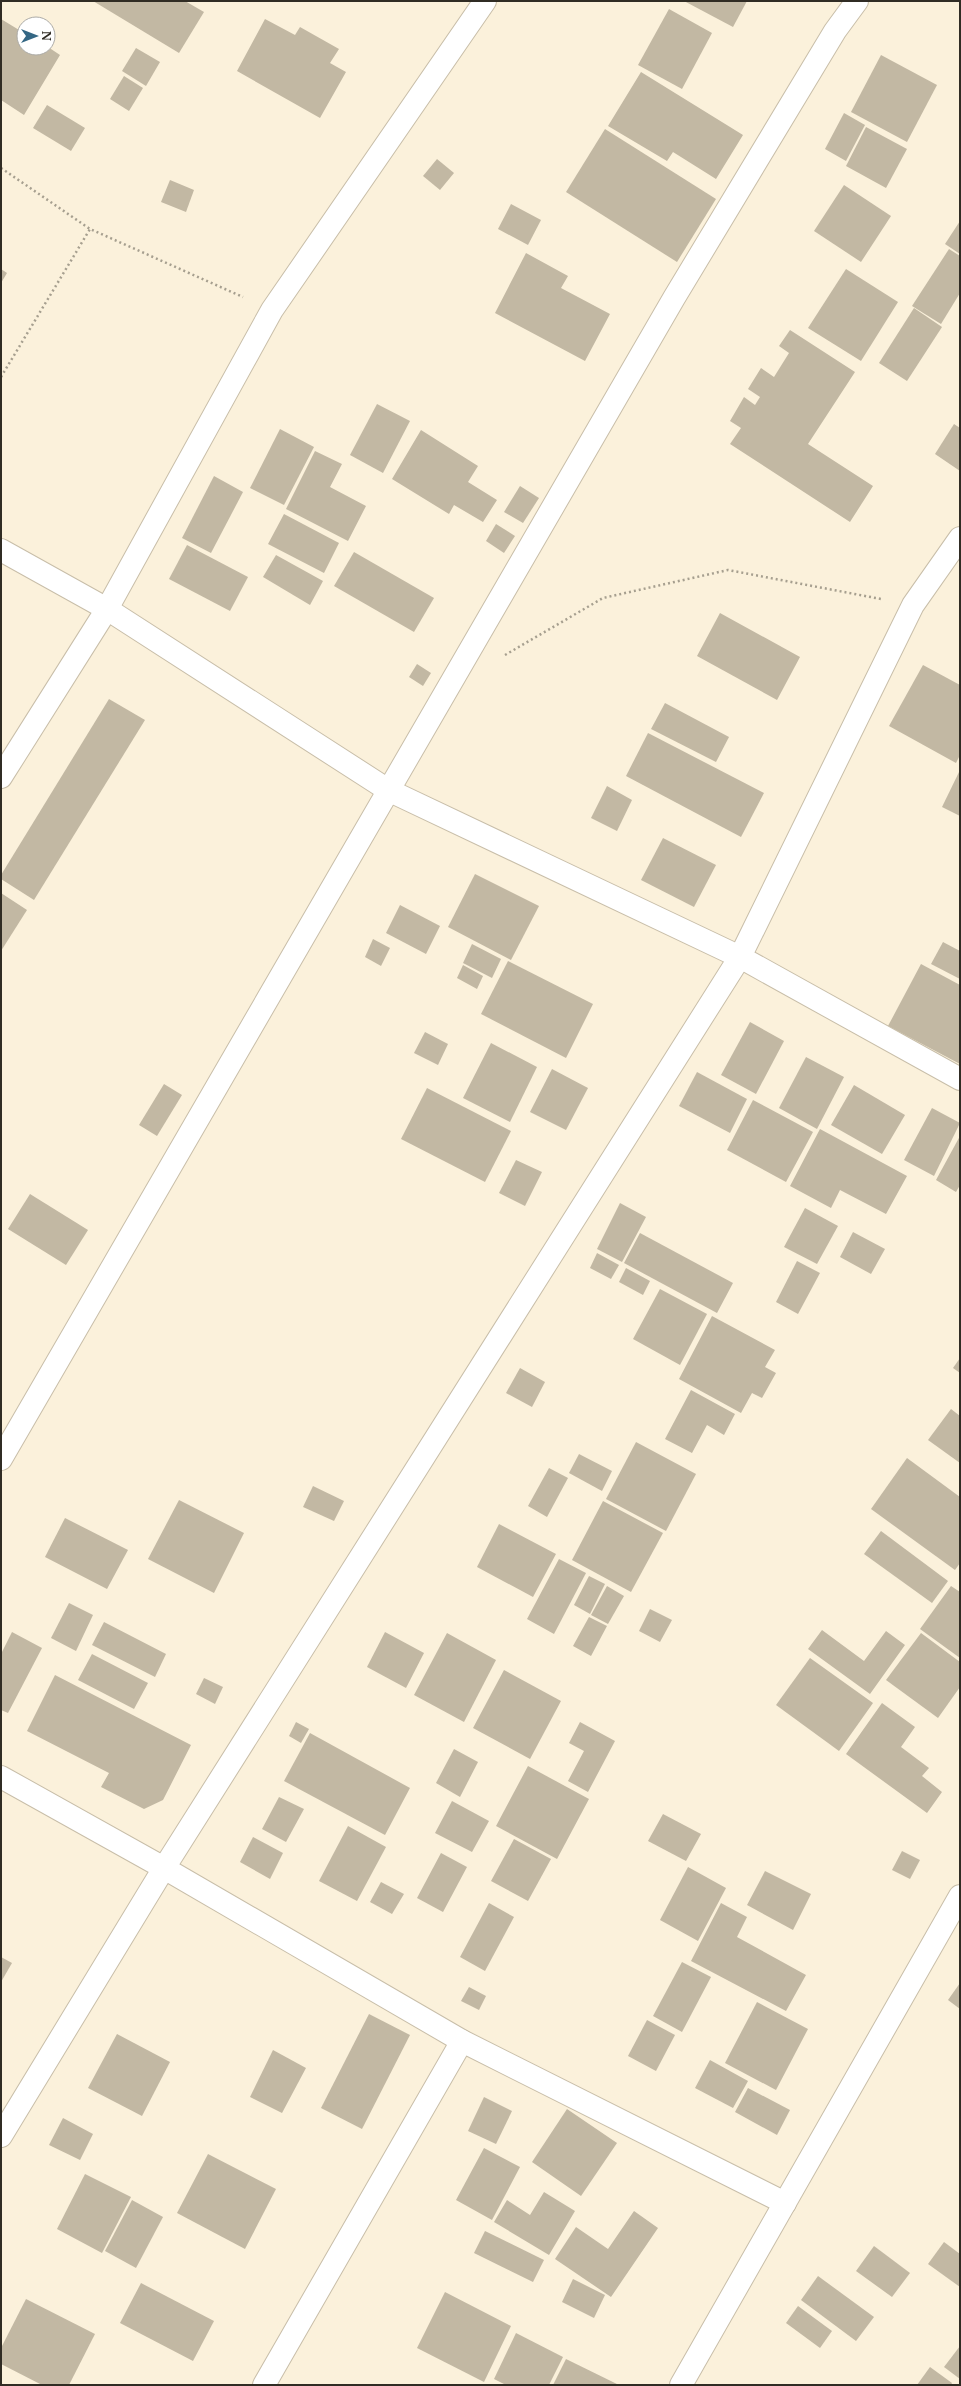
<svg xmlns="http://www.w3.org/2000/svg" width="961" height="2386" viewBox="0 0 961 2386" font-family="'Libre Baskerville',serif">
<rect width="100%" height="100%" fill="#fbf1db"/>
<g fill="#c2b8a3">
<path d="M93,1H185L204,12L179,53Z"/>
<path d="M684,1H747L733,27Z"/>
<path d="M669,9L712,33L682,89L638,65Z"/>
<path d="M1,19L24,33V48L48,47L60,55L24,115L1,100Z"/>
<path d="M265,19L295,35L300,27L339,49L330,63L346,72L320,118L237,71Z"/>
<path d="M136,48L160,62L146,86L122,71Z"/>
<path d="M881,55L937,85L907,142L851,112Z"/>
<path d="M641,72L743,135L716,179L673,152L667,161L608,126Z"/>
<path d="M124,76L143,88L129,111L110,99Z"/>
<path d="M47,105L85,128L71,151L33,128Z"/>
<path d="M844,113L865,125L846,161L825,149Z"/>
<path d="M866,127L907,149L886,188L846,166Z"/>
<path d="M605,129L716,199L677,262L566,192Z"/>
<path d="M437,159L454,173L440,190L423,176Z"/>
<path d="M170,180L194,190L186,212L161,202Z"/>
<path d="M844,185L891,216L861,262L814,231Z"/>
<path d="M511,204L541,220L528,245L498,229Z"/>
<path d="M960,221V254L945,244Z"/>
<path d="M949,249L960,256V293L941,324L912,306Z"/>
<path d="M526,253L568,276L561,288L610,314L585,361L495,313Z"/>
<path d="M1,269L7,273L1,283Z"/>
<path d="M846,269L898,302L861,361L808,328Z"/>
<path d="M914,308L942,327L907,381L879,363Z"/>
<path d="M790,330L855,372L808,444L873,486L850,522L730,444L741,428L730,421L744,397L755,405L760,397L748,389L761,368L774,377L789,353L779,346Z"/>
<path d="M377,404L410,421L383,473L350,455Z"/>
<path d="M954,424L960,428V471L935,454Z"/>
<path d="M280,429L314,447L284,505L250,488Z"/>
<path d="M421,430L478,466L468,482L497,500L483,522L454,505L449,514L392,479Z"/>
<path d="M315,451L342,464L330,487L366,506L348,541L286,509Z"/>
<path d="M214,476L243,492L211,553L182,538Z"/>
<path d="M520,486L539,498L523,523L504,512Z"/>
<path d="M284,514L339,543L324,573L268,544Z"/>
<path d="M496,524L515,536L504,553L486,541Z"/>
<path d="M187,545L248,577L230,611L169,579Z"/>
<path d="M354,552L434,598L414,632L334,586Z"/>
<path d="M276,555L323,581L310,605L263,577Z"/>
<path d="M720,613L800,657L777,700L697,656Z"/>
<path d="M417,664L431,673L423,686L409,677Z"/>
<path d="M923,665L960,685V755L956,763L889,726Z"/>
<path d="M109,699L145,720L34,900L1,879V875Z"/>
<path d="M665,703L729,737L716,762L651,729Z"/>
<path d="M648,733L764,793L741,837L626,776Z"/>
<path d="M960,770V816L942,807Z"/>
<path d="M607,786L632,800L617,831L591,818Z"/>
<path d="M663,838L716,865L694,907L641,880Z"/>
<path d="M475,874L539,906L511,960L448,927Z"/>
<path d="M1,893L27,910L1,951Z"/>
<path d="M400,905L440,926L426,954L386,933Z"/>
<path d="M373,939L390,948L381,966L365,957Z"/>
<path d="M943,942L960,951V979L931,964Z"/>
<path d="M472,944L501,959L492,978L463,963Z"/>
<path d="M508,961L593,1004L566,1058L481,1014Z"/>
<path d="M921,964L960,985V1064L888,1026Z"/>
<path d="M463,965L483,976L477,989L457,978Z"/>
<path d="M750,1022L784,1041L756,1094L721,1075Z"/>
<path d="M425,1032L448,1044L438,1065L414,1053Z"/>
<path d="M491,1043L537,1067L510,1122L463,1098Z"/>
<path d="M806,1057L844,1077L817,1129L779,1108Z"/>
<path d="M552,1069L588,1088L566,1130L530,1112Z"/>
<path d="M697,1072L747,1099L730,1133L679,1106Z"/>
<path d="M164,1084L182,1095L157,1136L139,1125Z"/>
<path d="M854,1085L905,1115L882,1154L831,1125Z"/>
<path d="M427,1088L511,1131L485,1182L401,1139Z"/>
<path d="M753,1100L813,1132L786,1182L727,1150Z"/>
<path d="M932,1108L960,1123L934,1176L904,1160Z"/>
<path d="M820,1129L907,1176L886,1214L840,1190L831,1208L790,1186Z"/>
<path d="M960,1136V1185L956,1192L936,1180Z"/>
<path d="M516,1160L542,1172L525,1206L499,1193Z"/>
<path d="M30,1194L88,1230L66,1265L8,1229Z"/>
<path d="M620,1203L646,1217L622,1262L597,1249Z"/>
<path d="M805,1208L838,1226L817,1264L784,1247Z"/>
<path d="M853,1232L885,1249L871,1274L840,1257Z"/>
<path d="M640,1233L733,1283L717,1313L624,1263Z"/>
<path d="M597,1253L619,1265L611,1279L590,1268Z"/>
<path d="M797,1261L820,1273L798,1314L776,1302Z"/>
<path d="M626,1268L650,1281L643,1295L619,1282Z"/>
<path d="M660,1289L707,1314L680,1365L633,1339Z"/>
<path d="M712,1316L775,1350L765,1367L776,1373L762,1398L752,1393L741,1413L679,1379Z"/>
<path d="M960,1358V1373L953,1368Z"/>
<path d="M520,1368L545,1382L532,1407L506,1393Z"/>
<path d="M691,1390L735,1414L724,1435L707,1425L692,1453L665,1439Z"/>
<path d="M951,1409L960,1416V1463L928,1440Z"/>
<path d="M636,1442L696,1474L666,1531L606,1499Z"/>
<path d="M579,1454L612,1471L602,1491L569,1473Z"/>
<path d="M907,1458L960,1497V1563L955,1570L871,1509Z"/>
<path d="M549,1468L568,1478L547,1517L528,1506Z"/>
<path d="M313,1486L344,1501L334,1521L303,1507Z"/>
<path d="M179,1500L244,1533L214,1593L148,1559Z"/>
<path d="M603,1501L663,1533L631,1592L572,1560Z"/>
<path d="M65,1518L128,1550L107,1589L45,1557Z"/>
<path d="M499,1524L556,1554L533,1597L477,1567Z"/>
<path d="M881,1531L948,1581L932,1603L864,1554Z"/>
<path d="M559,1559L586,1573L554,1634L527,1619Z"/>
<path d="M589,1576L605,1584L590,1614L574,1605Z"/>
<path d="M607,1586L624,1596L608,1624L591,1615Z"/>
<path d="M951,1586L960,1592V1658L920,1629Z"/>
<path d="M69,1603L93,1615L76,1651L51,1638Z"/>
<path d="M650,1609L672,1620L660,1642L639,1631Z"/>
<path d="M589,1617L607,1626L591,1656L573,1646Z"/>
<path d="M104,1622L166,1654L155,1677L92,1645Z"/>
<path d="M822,1630L864,1661L886,1631L905,1645L870,1694L808,1649Z"/>
<path d="M12,1632L42,1648L8,1713L1,1710V1654Z"/>
<path d="M385,1632L424,1653L406,1688L367,1667Z"/>
<path d="M447,1633L496,1660L464,1722L414,1695Z"/>
<path d="M921,1633L960,1662V1687L938,1718L886,1680Z"/>
<path d="M92,1654L148,1683L134,1709L78,1680Z"/>
<path d="M810,1658L873,1703L839,1751L776,1705Z"/>
<path d="M504,1670L561,1701L530,1759L473,1728Z"/>
<path d="M55,1675L191,1745L163,1800L144,1809L101,1787L109,1773L27,1731Z"/>
<path d="M204,1678L223,1687L215,1704L196,1694Z"/>
<path d="M882,1703L915,1727L901,1747L929,1768L922,1776L942,1792L927,1813L846,1754Z"/>
<path d="M296,1722L309,1729L301,1743L289,1736Z"/>
<path d="M580,1722L615,1741L588,1792L568,1781L584,1751L569,1743Z"/>
<path d="M310,1733L410,1788L385,1835L284,1781Z"/>
<path d="M454,1749L478,1762L460,1797L436,1783Z"/>
<path d="M528,1766L589,1799L557,1859L496,1826Z"/>
<path d="M279,1797L304,1809L286,1842L262,1829Z"/>
<path d="M452,1801L489,1821L472,1852L435,1833Z"/>
<path d="M663,1814L701,1834L686,1861L648,1841Z"/>
<path d="M348,1826L386,1847L357,1901L319,1881Z"/>
<path d="M253,1837L283,1853L270,1879L240,1862Z"/>
<path d="M514,1839L551,1859L528,1901L491,1881Z"/>
<path d="M902,1851L920,1860L910,1879L892,1870Z"/>
<path d="M441,1853L467,1867L443,1912L417,1898Z"/>
<path d="M688,1867L726,1888L698,1941L660,1920Z"/>
<path d="M765,1871L811,1894L793,1930L747,1905Z"/>
<path d="M381,1882L404,1894L392,1914L370,1902Z"/>
<path d="M489,1903L514,1917L485,1971L460,1957Z"/>
<path d="M721,1903L747,1917L737,1937L806,1975L786,2011L691,1961Z"/>
<path d="M1,1957L12,1963L1,1982Z"/>
<path d="M682,1962L711,1977L682,2032L653,2016Z"/>
<path d="M960,1983V2009L948,2000Z"/>
<path d="M469,1987L486,1996L479,2010L461,2001Z"/>
<path d="M757,2002L808,2029L776,2090L725,2063Z"/>
<path d="M369,2014L410,2035L362,2129L321,2108Z"/>
<path d="M647,2020L675,2035L656,2071L628,2056Z"/>
<path d="M117,2034L170,2062L142,2116L88,2088Z"/>
<path d="M273,2050L306,2068L282,2113L250,2097Z"/>
<path d="M710,2060L748,2081L733,2108L695,2088Z"/>
<path d="M748,2088L790,2110L777,2135L735,2112Z"/>
<path d="M484,2097L512,2111L496,2144L468,2131Z"/>
<path d="M567,2109L617,2143L581,2196L532,2162Z"/>
<path d="M63,2118L93,2134L80,2160L49,2145Z"/>
<path d="M484,2148L520,2167L492,2220L456,2200Z"/>
<path d="M208,2154L276,2189L245,2249L177,2213Z"/>
<path d="M85,2174L131,2197L102,2253L57,2229Z"/>
<path d="M544,2192L575,2211L549,2255L494,2222L507,2200L530,2215Z"/>
<path d="M132,2200L163,2217L136,2268L105,2251Z"/>
<path d="M634,2211L658,2228L611,2297L555,2259L576,2227L608,2249Z"/>
<path d="M485,2231L544,2260L533,2282L474,2253Z"/>
<path d="M944,2242L960,2254V2287L928,2264Z"/>
<path d="M874,2246L910,2273L892,2297L856,2271Z"/>
<path d="M818,2276L874,2317L856,2341L801,2300Z"/>
<path d="M573,2279L605,2295L594,2318L562,2302Z"/>
<path d="M141,2283L214,2321L193,2361L120,2323Z"/>
<path d="M445,2292L511,2326L484,2382L417,2348Z"/>
<path d="M26,2299L95,2334L69,2385H42L1,2364V2348Z"/>
<path d="M798,2306L832,2331L820,2348L786,2323Z"/>
<path d="M516,2333L563,2357L549,2385H506L494,2379Z"/>
<path d="M960,2346V2379L944,2367Z"/>
<path d="M566,2359L619,2385H553Z"/>
<path d="M930,2367L952,2383L951,2385H917Z"/>
</g>
<g fill="none" stroke-linecap="round" stroke-linejoin="round">
<g stroke="#c8bea9" stroke-width="24">
<g id="street">
<path d="M1,550L107,609L388,790L740,957L960,1079"/>
<path d="M1,777L107,609L272,310L485,1"/>
<path d="M1,1459L674,298L835,31L857,1"/>
<path d="M1,1777L164,1868L462,2041L785,2203"/>
<path d="M1,2136L164,1868L740,957L913,605L960,538"/>
<path d="M264,2385L462,2041"/>
<path d="M681,2385L960,1896"/>
</g>
</g>
<g stroke="#a69f8f" stroke-width="2.5" stroke-dasharray="2 3" stroke-linecap="butt">
<path d="M1,168L90,229L243,297"/>
<path d="M1,377L90,229"/>
<path d="M505,655L603,598L728,570L881,599"/>
</g>
<use href="#street" stroke="#fff" stroke-width="22"/>
</g>
<rect width="961" height="2386" fill="none" stroke="#302c24" stroke-width="4"/>
<g transform="translate(36 36) rotate(90)"><circle r="19" fill="#ffffff" stroke="#acaba7"/>
<path d="M0-3L7 15L0 10L-7 15Z" fill="#346784"/>
<text y="-6" font-size="11" font-weight="bold" text-anchor="middle" fill="#302c24">N</text>
</g>
</svg>
